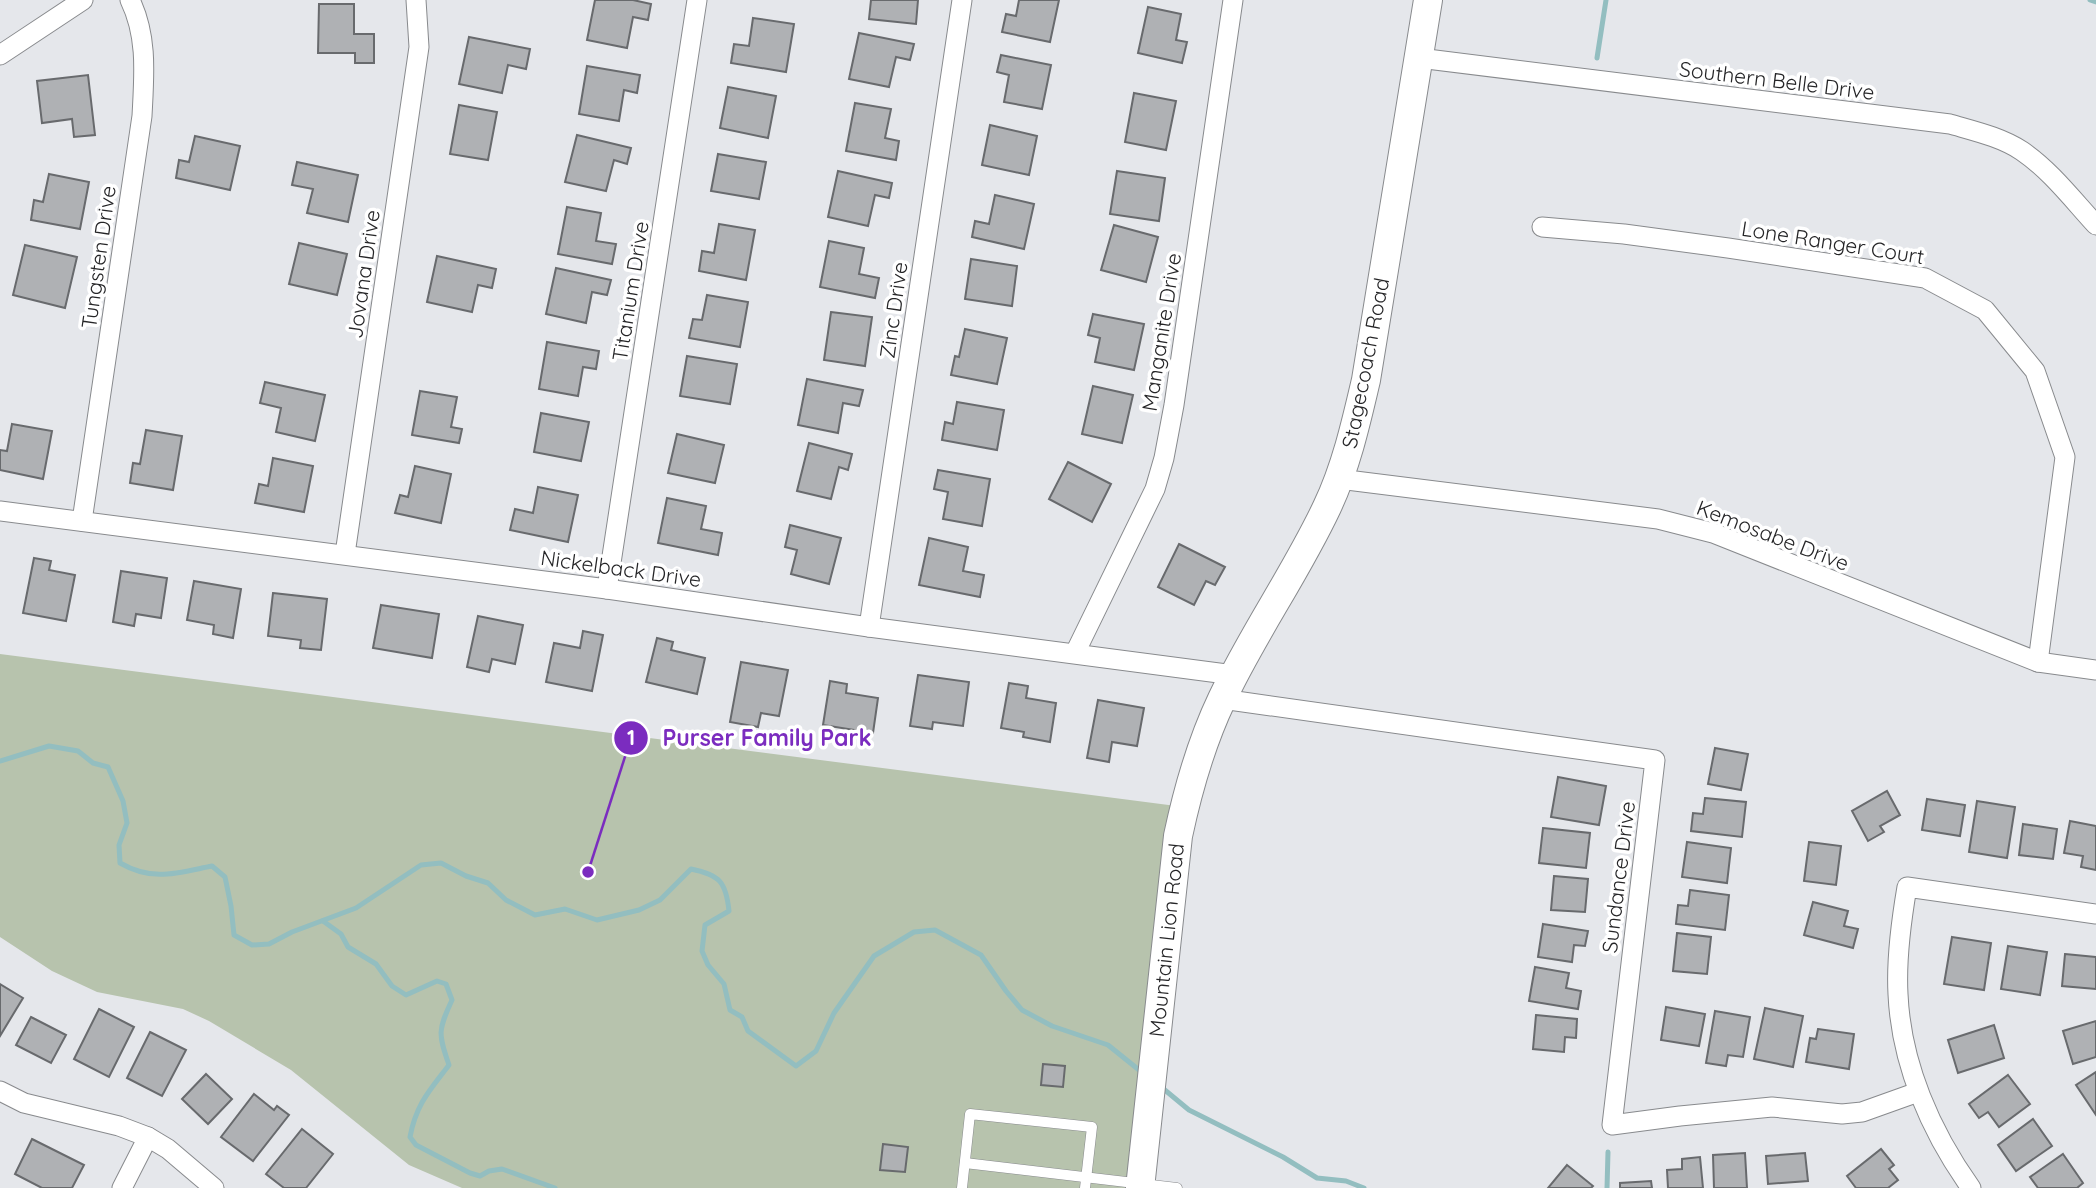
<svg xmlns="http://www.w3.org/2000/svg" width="2096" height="1188" viewBox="0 0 2096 1188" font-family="Quicksand,sans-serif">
<rect width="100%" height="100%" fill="#e5e7eb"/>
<path fill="#b7c3ad" d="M0,654L1184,807L1140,1188H462L409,1165L291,1070L209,1021L183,1009L97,992L52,971L0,937Z"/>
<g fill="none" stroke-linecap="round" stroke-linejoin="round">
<g stroke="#93bec0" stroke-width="5">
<path d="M2090,0L2096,2"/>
<path d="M1597,58L1606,0"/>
<path d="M0,761L49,746L78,751L93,763L108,767L123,801L127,823L119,845L120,863C153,882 177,873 212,866L225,877L231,906L234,935L252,945L269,944L292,932L356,908L421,865L441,863L466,876L488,883L506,900L535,915L565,909L597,920L639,910L660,900L691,869C720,875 726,882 729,911L705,925L702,951L708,965L724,984L730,1010L742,1017L748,1031L796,1066L816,1051L834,1013L874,956L914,932L935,930L981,955L1006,991L1022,1010L1052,1026L1108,1045L1144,1074"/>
<path d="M323,921L341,934L348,947L376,964L392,986L406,995L437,981L446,984L452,1000C438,1030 438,1034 449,1065C430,1090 416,1104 410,1137L416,1145L470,1173L480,1176L489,1171L502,1169L555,1188"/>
<path d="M1160,1086L1189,1110L1283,1157L1317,1178L1346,1181L1364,1188"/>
<path d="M1607,1188L1608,1152"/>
</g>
</g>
<g fill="#afb1b4" stroke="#686a6d" stroke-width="2">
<path d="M595,0H633L651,4L648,20L633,17L627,48L587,40Z"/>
<path d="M871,0H918L916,24L869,19Z"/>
<path d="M1019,0H1059L1050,42L1002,32L1006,14L1016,16Z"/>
<path d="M319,4H354V34H374V63H355V53H318Z"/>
<path d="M1148,7L1181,14L1176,40L1187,42L1182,63L1138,53Z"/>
<path d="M753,18L794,24L786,72L731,63L734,44L749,46Z"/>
<path d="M859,33L914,44L910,60L896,57L889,87L849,79Z"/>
<path d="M469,37L530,49L526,69L508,65L502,93L459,84Z"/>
<path d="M1001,55L1051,65L1042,109L1004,102L1009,75L997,72Z"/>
<path d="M587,66L640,75L637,93L624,90L619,121L579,114Z"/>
<path d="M88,75L95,135L74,137L72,119L42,123L37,81Z"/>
<path d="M728,87L776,96L768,138L720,128Z"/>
<path d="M1134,93L1176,101L1166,150L1125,142Z"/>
<path d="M855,103L891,109L885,138L899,141L896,160L846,151Z"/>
<path d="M459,105L497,112L488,160L450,154Z"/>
<path d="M990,125L1037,136L1029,175L982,165Z"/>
<path d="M577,135L631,148L627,164L614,160L606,191L565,182Z"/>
<path d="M195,136L240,146L230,190L176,178L179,160L189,162Z"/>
<path d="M718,154L766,162L759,199L711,191Z"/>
<path d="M297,162L358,175L348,222L307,213L313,189L292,185Z"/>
<path d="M838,171L892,183L889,198L875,195L868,226L828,217Z"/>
<path d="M1117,171L1165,178L1159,221L1110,214Z"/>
<path d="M49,174L89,182L80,229L31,220L34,200L43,202Z"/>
<path d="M995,195L1034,204L1024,249L972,237L975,221L989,224Z"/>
<path d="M567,207L601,213L596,241L616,244L612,264L558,254Z"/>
<path d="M719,224L755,230L746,280L699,271L702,251L714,253Z"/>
<path d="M1114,225L1158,237L1146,282L1101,270Z"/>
<path d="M829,241L864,248L859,274L879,278L875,298L820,287Z"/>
<path d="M299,243L347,254L337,295L289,284Z"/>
<path d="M25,245L77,257L65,308L13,295Z"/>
<path d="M437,256L496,269L492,288L478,285L472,312L427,302Z"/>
<path d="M971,259L1017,266L1012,306L965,299Z"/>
<path d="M556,268L611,280L607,295L592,292L586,323L546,314Z"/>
<path d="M707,295L748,302L740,347L689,338L693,319L702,320Z"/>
<path d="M831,312L872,317L865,366L824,360Z"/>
<path d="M1093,314L1144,324L1134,370L1095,362L1100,338L1088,335Z"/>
<path d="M965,329L1007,338L997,384L951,375L955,356L959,357Z"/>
<path d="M547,342L599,351L596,369L583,367L578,396L539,389Z"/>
<path d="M687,356L737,364L730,404L680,396Z"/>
<path d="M807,379L863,390L859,406L843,403L838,433L798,425Z"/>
<path d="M265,382L325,395L315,441L276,432L281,408L260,403Z"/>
<path d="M1093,386L1133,395L1122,443L1082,434Z"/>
<path d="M420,391L457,397L451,427L462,429L459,443L412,435Z"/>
<path d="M957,402L1004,410L997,450L942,440L945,422L953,424Z"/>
<path d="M541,413L589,422L581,461L534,452Z"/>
<path d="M12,424L52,431L43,479L0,470V450L7,451Z"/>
<path d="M146,430L182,436L173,490L130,483L133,463L140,464Z"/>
<path d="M677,434L724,445L715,483L668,473Z"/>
<path d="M809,443L852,454L848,470L839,467L831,499L797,491Z"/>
<path d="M273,458L313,466L304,512L255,503L259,484L268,486Z"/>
<path d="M1068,462L1111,484L1092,522L1049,499Z"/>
<path d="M415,466L451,474L441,523L395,513L400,495L408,497Z"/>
<path d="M938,470L990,479L982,526L943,519L948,492L934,489Z"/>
<path d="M538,487L578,495L568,542L510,530L515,509L533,513Z"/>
<path d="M667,498L706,506L701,529L722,533L718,555L658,543Z"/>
<path d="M790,525L841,538L829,584L791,574L797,550L785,547Z"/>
<path d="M929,538L968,547L963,571L984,575L980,597L919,585Z"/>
<path d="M1179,544L1225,567L1215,585L1206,581L1194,605L1158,587Z"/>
<path d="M34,558L51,561L49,570L75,575L66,621L23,613Z"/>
<path d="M121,571L167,578L161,618L136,614L134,626L113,622Z"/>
<path d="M194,581L241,589L233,638L213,634L214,625L187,620Z"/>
<path d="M273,593L327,599L321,650L300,648L301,640L268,636Z"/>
<path d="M381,605L439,614L432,658L373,648Z"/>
<path d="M478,616L523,625L515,664L492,659L489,672L467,667Z"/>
<path d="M583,631L603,635L592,691L546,682L554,643L580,648Z"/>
<path d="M657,638L673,642L671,650L705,658L697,694L646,682Z"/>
<path d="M741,662L788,670L779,716L761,713L758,727L730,722Z"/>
<path d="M918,675L969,682L963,726L933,722L932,729L910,726Z"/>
<path d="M830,681L847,684L846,693L878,698L873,733L823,725Z"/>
<path d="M1009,683L1028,686L1026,698L1056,703L1050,742L1023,737L1024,732L1001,728Z"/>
<path d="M1098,700L1144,708L1137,746L1112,742L1109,762L1087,758Z"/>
<path d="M1715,748L1748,754L1741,790L1708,784Z"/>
<path d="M1558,777L1606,786L1599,825L1551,817Z"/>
<path d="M1887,791L1900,815L1880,826L1884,832L1868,841L1852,811Z"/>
<path d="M1705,798L1746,802L1742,837L1691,831L1693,813L1703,814Z"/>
<path d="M1927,799L1965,805L1960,836L1922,830Z"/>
<path d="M1977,801L2015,807L2007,858L1969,852Z"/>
<path d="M2070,821L2096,826V870L2081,867L2083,856L2064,853Z"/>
<path d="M2023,824L2057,829L2053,859L2019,855Z"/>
<path d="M1543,828L1590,833L1586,868L1539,863Z"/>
<path d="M1687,842L1731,848L1727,883L1682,877Z"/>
<path d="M1809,842L1841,846L1836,885L1804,881Z"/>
<path d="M1554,876L1588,879L1585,912L1551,910Z"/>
<path d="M1690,890L1729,895L1725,930L1676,924L1678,905L1688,906Z"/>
<path d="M1813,902L1848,911L1844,926L1858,929L1853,948L1804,935Z"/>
<path d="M1543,924L1588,931L1585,946L1574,945L1572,962L1538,957Z"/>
<path d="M1677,933L1711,937L1707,974L1673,971Z"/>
<path d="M1952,937L1991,943L1984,990L1944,984Z"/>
<path d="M2008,946L2047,952L2040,995L2001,989Z"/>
<path d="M2065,954L2096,957V989L2062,986Z"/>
<path d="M1535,967L1569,973L1566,988L1581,991L1578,1009L1529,1001Z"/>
<path d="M0,984L23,998L0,1036Z"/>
<path d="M1666,1007L1705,1014L1699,1046L1661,1040Z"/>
<path d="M1765,1008L1803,1016L1793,1067L1754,1059Z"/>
<path d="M99,1009L134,1027L109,1077L74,1059Z"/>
<path d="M1715,1011L1750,1017L1743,1057L1728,1055L1726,1066L1706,1063Z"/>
<path d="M1536,1015L1577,1019L1576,1038L1565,1037L1564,1052L1533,1049Z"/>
<path d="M31,1017L66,1035L51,1063L16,1045Z"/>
<path d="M2096,1021V1057L2073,1064L2063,1031Z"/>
<path d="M1994,1025L2004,1058L1958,1073L1948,1040Z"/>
<path d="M1818,1029L1854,1034L1849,1069L1806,1062L1810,1038L1816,1039Z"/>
<path d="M150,1032L186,1050L162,1096L127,1078Z"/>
<path d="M1043,1064L1065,1066L1063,1087L1041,1085Z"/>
<path d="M2096,1072V1115L2076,1085Z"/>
<path d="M206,1074L232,1099L208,1124L182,1099Z"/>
<path d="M2008,1075L2030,1104L1999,1127L1988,1112L1979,1118L1969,1104Z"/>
<path d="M254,1094L274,1110L277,1106L289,1115L253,1161L221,1137Z"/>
<path d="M2033,1119L2052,1146L2016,1171L1998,1145Z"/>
<path d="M302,1129L333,1154L306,1188H284L266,1174Z"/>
<path d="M32,1139L84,1165L72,1188H42L15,1174Z"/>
<path d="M883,1144L908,1147L905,1172L880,1170Z"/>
<path d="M1881,1149L1894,1165L1889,1169L1898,1180L1888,1188H1856L1847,1176Z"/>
<path d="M1745,1153L1747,1188H1714L1713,1155Z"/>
<path d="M1805,1153L1808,1181L1768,1184L1766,1156Z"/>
<path d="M2063,1154L2083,1183L2077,1188H2038L2030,1177Z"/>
<path d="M1700,1157L1703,1188H1668L1667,1170L1682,1169V1159Z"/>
<path d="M1567,1165L1593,1186L1591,1188H1548Z"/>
<path d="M1651,1181L1652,1188H1620V1183Z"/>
</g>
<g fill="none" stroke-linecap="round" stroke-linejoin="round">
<g stroke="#888a8d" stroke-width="11">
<g id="lane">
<path d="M965,1163L1177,1188"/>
<path d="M962,1188L970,1114L1092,1127L1085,1188"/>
</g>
</g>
<g stroke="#888a8d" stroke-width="21">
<g id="street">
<path d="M0,55L83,0"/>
<path d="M1419,58L1950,124C1974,131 2001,137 2022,151C2050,170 2073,200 2096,225"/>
<path d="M1542,227L1624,234L1728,248L1925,278L1985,310L2035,371L2065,457L2038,662"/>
<path d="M1339,479L1658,519L1713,533L2038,662L2096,670"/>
<path d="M0,511L607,589L869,627L1234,675"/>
<path d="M82,521L142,116C144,76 148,37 130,0"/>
<path d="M345,554L419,47L416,0"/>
<path d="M607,589L697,0"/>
<path d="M869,627L962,0"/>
<path d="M1075,653L1155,489L1164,458L1174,405L1233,0"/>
<path d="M1222,699L1655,760L1612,1125L1680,1116L1772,1107L1842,1114L1862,1112L1918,1092"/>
<path d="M0,1091L24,1103L119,1126L148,1137L168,1149L214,1188"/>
<path d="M122,1188L148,1137"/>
<path d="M1971,1188C1931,1132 1901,1064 1898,994C1896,958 1901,922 1907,887L2096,914"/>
</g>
</g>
<g stroke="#888a8d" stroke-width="30">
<path id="secondary" d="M1140,1188L1178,836C1188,789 1201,743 1222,699C1253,633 1296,573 1327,507C1346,467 1356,423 1366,380L1428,0"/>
</g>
<use href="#lane" stroke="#fff" stroke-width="10"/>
<use href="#street" stroke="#fff" stroke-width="19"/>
<use href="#secondary" stroke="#fff" stroke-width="28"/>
</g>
<g text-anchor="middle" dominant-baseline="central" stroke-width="7" stroke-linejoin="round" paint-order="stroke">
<g font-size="21" fill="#252527" stroke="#fff">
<text transform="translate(1777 80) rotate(7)">Southern Belle Drive</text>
<text transform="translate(1833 242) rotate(9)">Lone Ranger Court</text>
<text transform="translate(98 257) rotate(-82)">Tungsten Drive</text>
<text transform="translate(363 274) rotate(-82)">Jovana Drive</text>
<text transform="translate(630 291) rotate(-81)">Titanium Drive</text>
<text transform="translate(893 310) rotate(-82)">Zinc Drive</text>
<text transform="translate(1161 332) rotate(-81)">Manganite Drive</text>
<text transform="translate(1365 363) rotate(-79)">Stagecoach Road</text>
<text transform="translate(1773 535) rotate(21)">Kemosabe Drive</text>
<text transform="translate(621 568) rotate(8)">Nickelback Drive</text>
<text transform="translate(1618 877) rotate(-83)">Sundance Drive</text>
<text transform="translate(1166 940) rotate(-84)">Mountain Lion Road</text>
</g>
</g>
<path fill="none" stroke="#7b2cbf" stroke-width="2.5" d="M588 872L631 738"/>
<g fill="#7b2cbf" stroke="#fff" stroke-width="2.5">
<circle cx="588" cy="872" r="7"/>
<circle cx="631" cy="738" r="18"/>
</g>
<g font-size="21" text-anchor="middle" font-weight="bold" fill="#fff">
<text x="631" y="745">1</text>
</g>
<g font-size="23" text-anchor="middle" font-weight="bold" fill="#7b2cbf" stroke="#fff" stroke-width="7" stroke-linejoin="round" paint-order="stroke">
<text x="767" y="746">Purser Family Park</text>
</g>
</svg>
